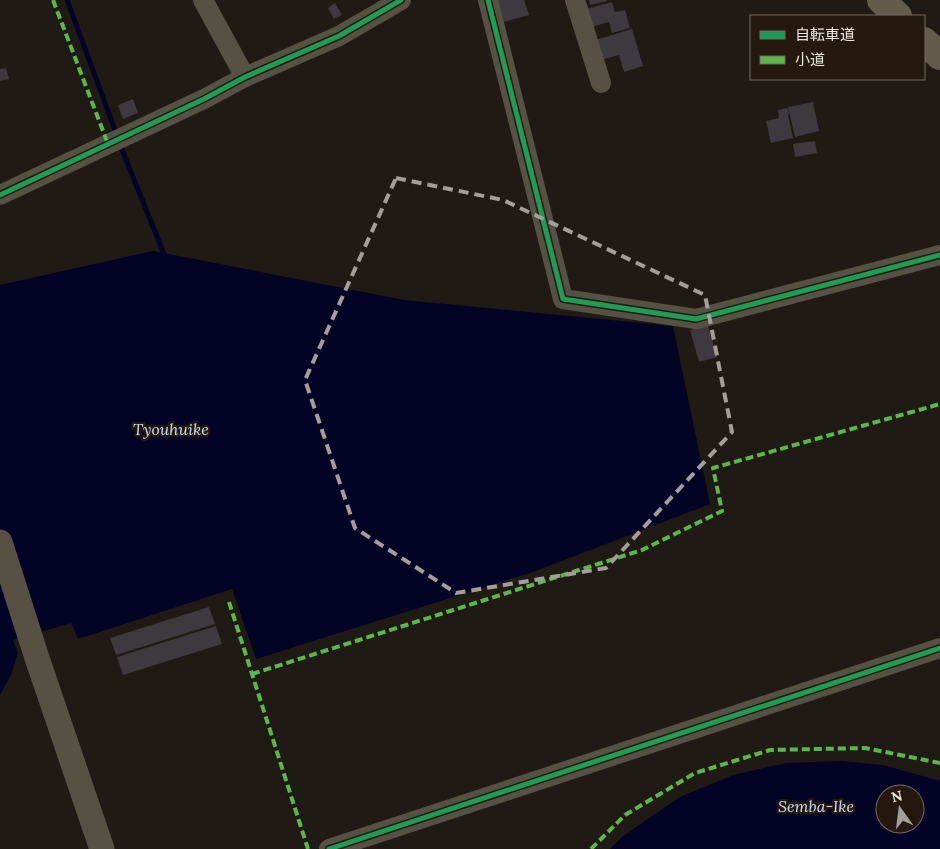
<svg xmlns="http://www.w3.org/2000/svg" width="940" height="849" viewBox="0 0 940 849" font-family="Lora,'Noto Sans JP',serif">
<rect width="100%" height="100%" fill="#201a14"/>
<g fill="#030325" fill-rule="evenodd">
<path d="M153,251L404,300L673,326L710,504L533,572L256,659L232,589L78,639L71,623L13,640L18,653L11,675L0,695V285Z"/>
<path d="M841,761L883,765L940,781V849H610L623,836L680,797L733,775L786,763ZM885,794H915V824H885Z"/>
</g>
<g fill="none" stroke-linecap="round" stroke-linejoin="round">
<g stroke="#030325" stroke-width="5">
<path d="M67,0L115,130"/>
<path d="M121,147L166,259"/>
</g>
</g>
<g fill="#3e383f">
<path d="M494,0H524L529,15L500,23Z"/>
<path d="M589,0H607V1L590,5Z"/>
<path d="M612,2L615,12L625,10L630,28L612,33L609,22L591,27L586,9Z"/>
<path d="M335,3L342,15L334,19L328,8Z"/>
<path d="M632,29L643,66L624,72L619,55L597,61L592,41Z"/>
<path d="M6,68L9,79L0,81V69Z"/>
<path d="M133,99L138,113L123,119L118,105Z"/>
<path d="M813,102L819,131L795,137L788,107Z"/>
<path d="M788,108L789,115H788L793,138L771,143L766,121L779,118L778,110Z"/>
<path d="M815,141L817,153L795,157L793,144Z"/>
<path d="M708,325L717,357L699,362L690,330Z"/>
<path d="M209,607L215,624L116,655L110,638Z"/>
<path d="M216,626L222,644L123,675L117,657Z"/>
</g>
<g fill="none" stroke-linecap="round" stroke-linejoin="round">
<g stroke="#565143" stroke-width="20">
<path d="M203,0L245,77"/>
<path d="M488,0L563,299L696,319L940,255"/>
<path d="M575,0L601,83"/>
<path d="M0,195L204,99L245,77L339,36L401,0"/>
<path d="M329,849L940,648"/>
</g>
<path stroke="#565143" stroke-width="25" d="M0,542L37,658L102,849"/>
<g stroke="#635c4a" stroke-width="28">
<path d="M881,0L898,16"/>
<path d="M924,41L940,56"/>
</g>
<g stroke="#58b947" stroke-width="4" stroke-dasharray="8 4" stroke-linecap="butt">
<path d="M53,0L108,144"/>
<path d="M229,602L308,849"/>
<path d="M252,674L642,550L722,511L713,468L940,404"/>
<path d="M591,849L625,815L695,773L770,750L865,748L940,763"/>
</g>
<g stroke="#25190f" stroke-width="8">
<g id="cycleway">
<path d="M488,0L563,299L696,319L940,255"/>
<path d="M0,195L204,99L245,77L339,36L401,0"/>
<path d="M329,849L940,648"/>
</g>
</g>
<use href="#cycleway" stroke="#1a9f57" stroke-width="5"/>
</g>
<path fill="none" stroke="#a59d97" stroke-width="4" stroke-dasharray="10 6" stroke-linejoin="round" d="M396,178L503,200L705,295L732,432L606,568L456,593L355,528L305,380Z"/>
<g text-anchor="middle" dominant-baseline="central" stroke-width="4.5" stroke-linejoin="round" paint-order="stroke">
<g font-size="16" font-style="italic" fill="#c9dcfa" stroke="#25190f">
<text x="171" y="429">Tyouhuike</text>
<text x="816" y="806">Semba-Ike</text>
</g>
</g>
<rect x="750" y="15" width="175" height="65" fill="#25190f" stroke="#756a61"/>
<rect x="760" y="31" width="25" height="8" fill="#1a9f57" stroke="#756a61"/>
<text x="795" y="40" font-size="15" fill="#ede4dd">自転車道</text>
<rect x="760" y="56" width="25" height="8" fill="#58b947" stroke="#756a61"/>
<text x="795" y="65" font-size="15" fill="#ede4dd">小道</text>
<g transform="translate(900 809) rotate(346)"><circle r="24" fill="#25190f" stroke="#756a61"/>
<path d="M0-4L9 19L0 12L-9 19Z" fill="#a59d97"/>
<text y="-8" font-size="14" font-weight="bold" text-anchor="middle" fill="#ede4dd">N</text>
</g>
</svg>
